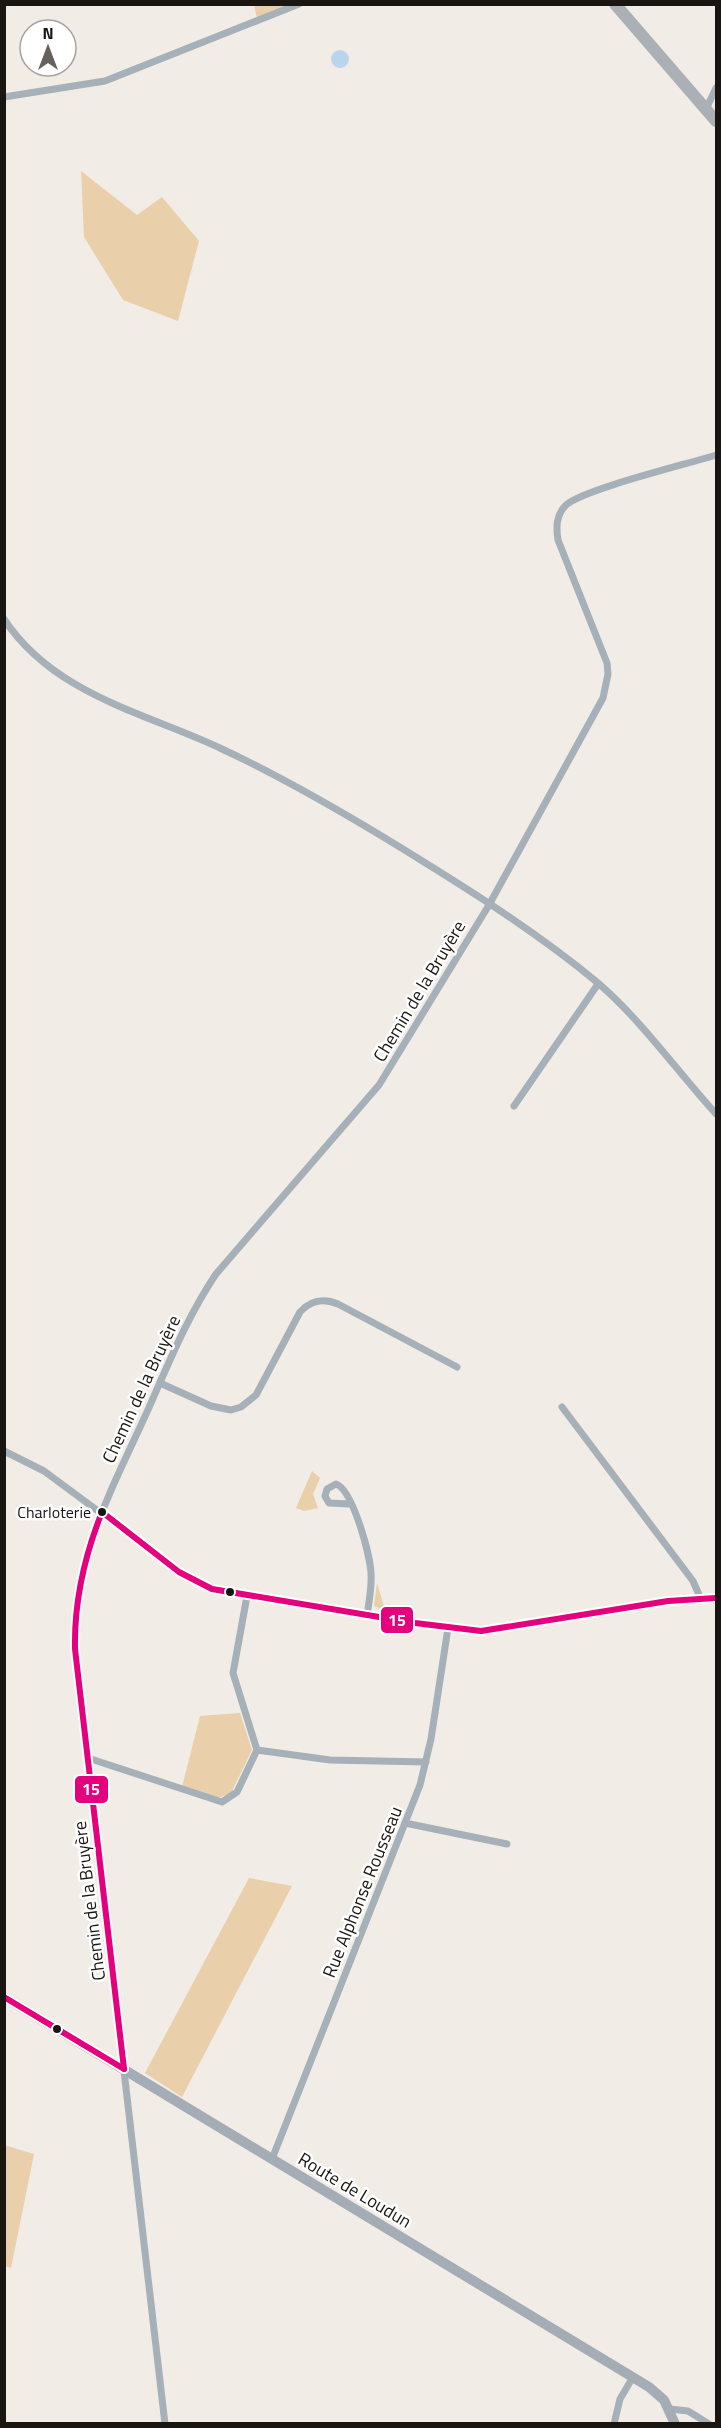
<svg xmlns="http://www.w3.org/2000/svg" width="721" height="2428" viewBox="0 0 721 2428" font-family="'Titillium Web',sans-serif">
<rect width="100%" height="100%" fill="#f1ece5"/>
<g fill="#e9cfaa">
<path d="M254,4L305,5L257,19Z"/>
<path d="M81,171L137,215L162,197L199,241L178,321L123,300L84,237Z"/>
<path d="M312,1471L320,1478L313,1494L318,1508L304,1511L296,1508Z"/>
<path d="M377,1583L385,1610L374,1606Z"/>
<path d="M240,1713L252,1750L231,1793L218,1798L182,1787L200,1716Z"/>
<path d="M249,1878L292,1886L182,2097L145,2073Z"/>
<path d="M4,2145L34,2154L11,2268L5,2266Z"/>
</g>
<circle fill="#bbd4ee" cx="340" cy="59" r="9"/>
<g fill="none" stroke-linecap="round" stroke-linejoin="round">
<g stroke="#a6b0b8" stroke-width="7">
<path d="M4,97L105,81L299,4"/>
<path d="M706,109L716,88"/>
<path d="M4,619C54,695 146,713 222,749C278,775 332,806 385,838C457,882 533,929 598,983C642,1021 677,1071 716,1114"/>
<path d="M514,1106L598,984"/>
<path d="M160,1383L211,1406L231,1410L241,1407L256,1395L300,1312C311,1300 323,1298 338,1304L457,1367"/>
<path d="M562,1407L693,1581L700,1597"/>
<path d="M4,1451L44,1471L190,1579L224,1592L415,1623L481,1631L668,1601L716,1598"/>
<path d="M350,1504L329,1503L325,1496L327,1489L336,1484C353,1490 370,1555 371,1573C372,1587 369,1602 367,1615"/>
<path d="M247,1596L233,1673L257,1750"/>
<path d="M88,1758L222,1802L237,1792L257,1750L330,1760L426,1762"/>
<path d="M405,1823L507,1844"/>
<path d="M272,2159L420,1785L431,1739L448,1628"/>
<path d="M670,2409L688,2411L709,2424"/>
<path d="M165,2424L75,1649C72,1560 111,1491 147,1412C168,1365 187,1317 216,1274L379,1085L489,905L603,698L608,674L607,663L558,540C556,527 556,515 566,505C584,489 688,464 716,455"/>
<path d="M614,2424L620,2399L633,2377"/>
</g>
<path stroke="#a4acb5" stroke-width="10" d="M4,1997L649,2387L664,2400L675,2424"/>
<path stroke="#aab0b5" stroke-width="12" d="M615,4L716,121"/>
<g stroke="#fff" stroke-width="10">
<g id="bus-1">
<path d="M102,1512L179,1572L212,1589L415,1623L481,1631L668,1601L716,1598"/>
<path d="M102,1512C84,1557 74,1601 75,1649L124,2069"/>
<path d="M4,1997L124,2069"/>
</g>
</g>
<use href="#bus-1" stroke="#e5007d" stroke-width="6"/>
</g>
<g fill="#191611" stroke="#fff" stroke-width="2">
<circle cx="102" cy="1512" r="5"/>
<circle cx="230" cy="1592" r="5"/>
<circle cx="57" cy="2029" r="5"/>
</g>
<g text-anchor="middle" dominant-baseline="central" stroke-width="5" stroke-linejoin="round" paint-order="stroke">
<g font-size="16" fill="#191611" stroke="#fff" text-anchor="end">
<text x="91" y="1512">Charloterie</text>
</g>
<g font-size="18" fill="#191611" stroke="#fff">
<text transform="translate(419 991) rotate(-59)">Chemin de la Bruyère</text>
<text transform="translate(141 1389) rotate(-65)">Chemin de la Bruyère</text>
<text transform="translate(362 1892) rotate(-68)">Rue Alphonse Rousseau</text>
<text transform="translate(89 1901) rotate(-97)">Chemin de la Bruyère</text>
<text transform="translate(355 2190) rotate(31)">Route de Loudun</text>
</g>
</g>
<g stroke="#fff" stroke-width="2">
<rect x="380" y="1606" width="34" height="28" rx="6" fill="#e5007d"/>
<rect x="74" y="1775" width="35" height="29" rx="6" fill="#e5007d"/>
</g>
<g font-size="16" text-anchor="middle" font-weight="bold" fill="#fff">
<text x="397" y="1626">15</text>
<text x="91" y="1795">15</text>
</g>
<rect width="721" height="2428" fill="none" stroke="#191611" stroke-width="12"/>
<g transform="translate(48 48)"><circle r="28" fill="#ffffff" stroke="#a3a2a0" stroke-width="1.5"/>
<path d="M0-4.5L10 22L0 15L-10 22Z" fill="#65615b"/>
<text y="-9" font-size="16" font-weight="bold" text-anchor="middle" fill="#191611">N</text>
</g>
</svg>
